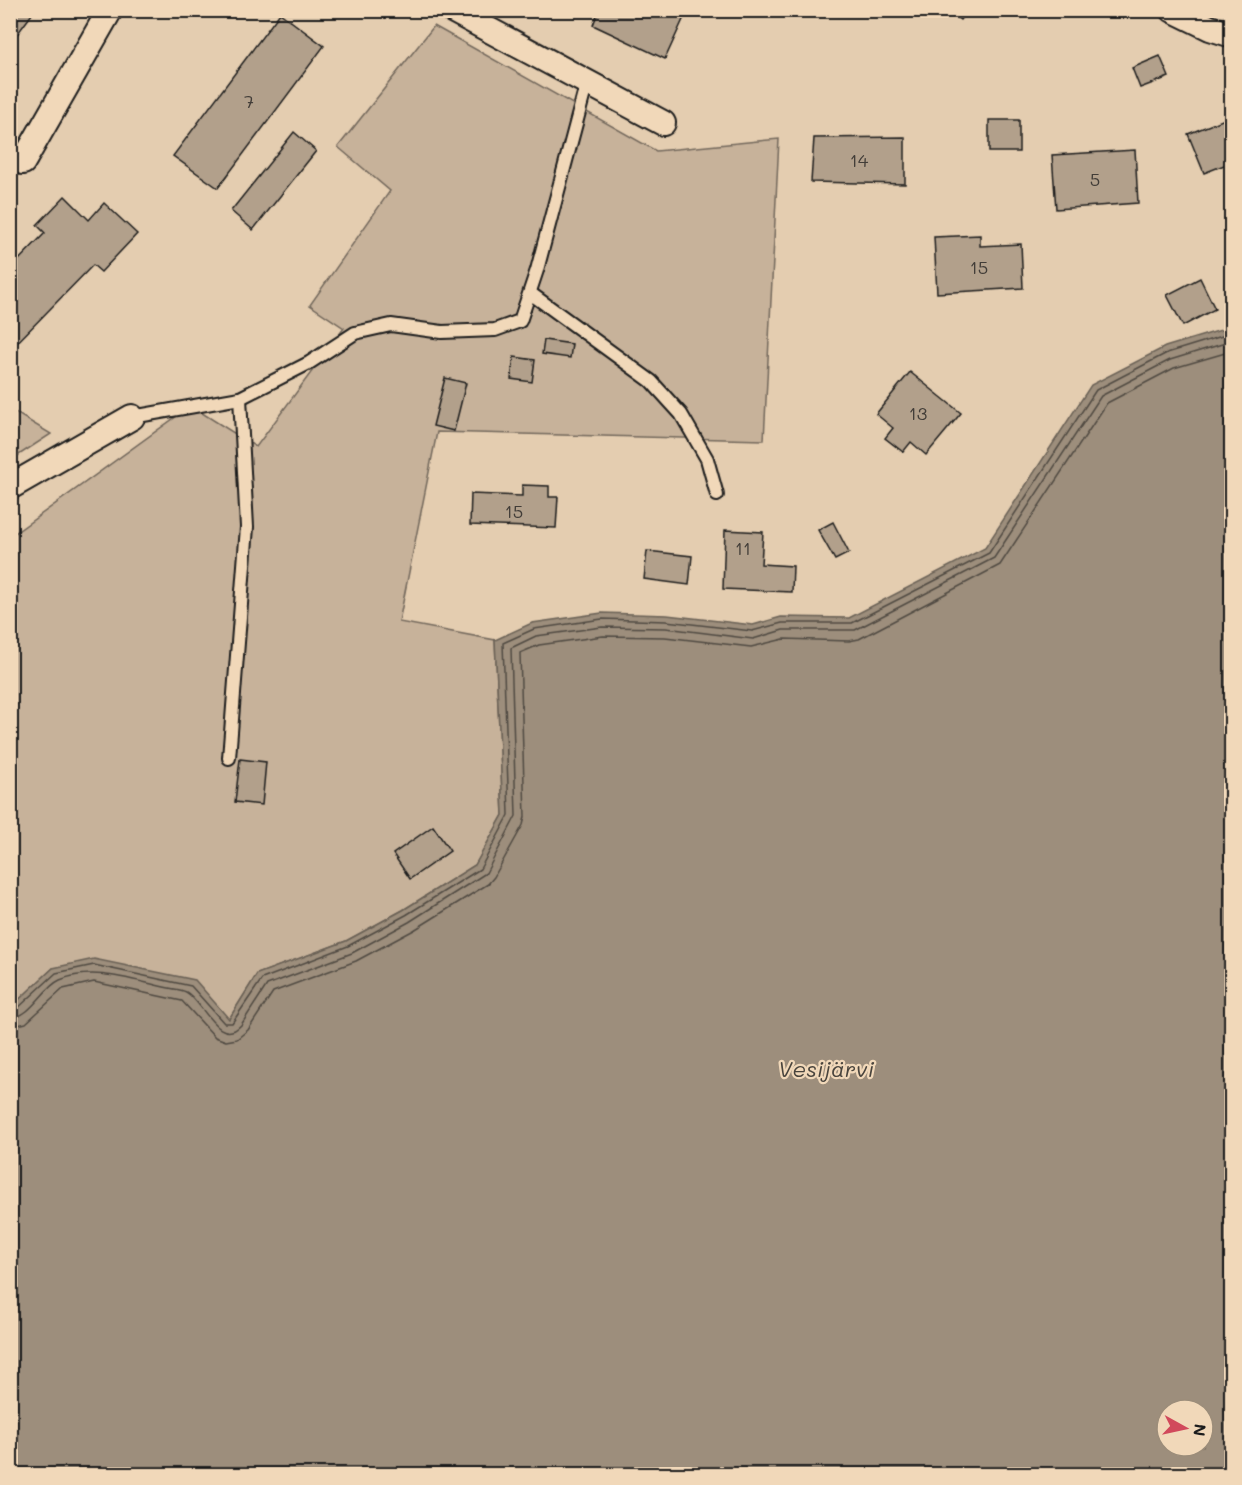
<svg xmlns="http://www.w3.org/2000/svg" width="1242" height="1485" viewBox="0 0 1242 1485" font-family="Mali,sans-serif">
<rect width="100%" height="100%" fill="#e4cdb0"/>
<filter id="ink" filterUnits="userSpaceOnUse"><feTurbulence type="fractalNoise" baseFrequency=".0167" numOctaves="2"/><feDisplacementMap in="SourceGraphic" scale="12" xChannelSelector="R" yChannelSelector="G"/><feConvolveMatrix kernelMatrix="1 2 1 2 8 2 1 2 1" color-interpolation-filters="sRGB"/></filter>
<g filter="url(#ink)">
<g fill="#c7b29a" stroke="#72675b" stroke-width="1.5">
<path d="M434,26L656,151L779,139L764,440L437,432L399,622L495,640L503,815L475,865L403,910L346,941L257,974L229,1019L53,968L11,1007V536L191,406L256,447L344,328L310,305L390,191L338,147Z"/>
<path d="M11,410L51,434L11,460Z"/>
</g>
<path fill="#9d8e7b" stroke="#696055" stroke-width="1.5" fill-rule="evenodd" d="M1231,327V1474H11V1007L53,968L94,959L195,980L229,1019L257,974L346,941L403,910L475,865L503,815L495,640L532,623L602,613L667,615L753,625L781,617L849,618L985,548L1091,385L1165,347ZM1167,1410H1203V1446H1167Z"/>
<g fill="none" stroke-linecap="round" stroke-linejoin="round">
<g stroke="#504a42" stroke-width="1.5">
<path d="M10,1011L17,1009L56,973L94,965L191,986L224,1023H232L262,979L348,946L406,915L480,869L509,815L503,643L534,629L602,619L666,621L752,631L782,623H852L989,553L1096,390L1167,353L1232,333"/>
<path d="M10,1018C32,1017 42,988 60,980C93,966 131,980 164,987C171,989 180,989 186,992C202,1000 219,1049 241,1025L267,985L352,953L409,922L486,873L516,816L511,648L536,636L602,627L666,628L753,639L783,630H855L994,558L1101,396L1170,360L1232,341"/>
<path d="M10,1027L26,1023L63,989L94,982L182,1001L215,1037L226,1041L237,1039L248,1030L273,992L356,961L414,930L488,884L494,877L523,825L525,817L520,653L539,645L603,636L665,637L751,647L784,639L849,641L859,639L1000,565L1107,403L1174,368L1232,351"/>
</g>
</g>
<g fill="#b2a08b" stroke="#1c1c1c" stroke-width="1.5">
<path d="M10,10H35L10,44Z"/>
<path d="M599,10H682L686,13L665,59L593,25Z"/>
<path d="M947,10H967L960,20Z"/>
<path d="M280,13L324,46L218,188L173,156Z"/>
<path d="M1160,56L1169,77L1140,88L1132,68Z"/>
<path d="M1232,116V162L1204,173L1188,134Z"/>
<rect x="989" y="120" width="30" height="32"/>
<path d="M294,132L316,151L253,230L231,211Z"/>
<path d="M905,137V184L811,182L814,138Z"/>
<path d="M1135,150L1138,203L1056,209L1052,155Z"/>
<path d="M65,196L89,220L104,203L137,234L101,272L93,265L10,350V269L45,233L37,225Z"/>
<path d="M980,235V246L1021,244L1023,288L937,293L934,237Z"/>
<path d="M1200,278L1215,309L1183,326L1167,295Z"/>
<path d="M544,340L572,344L570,358L542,354Z"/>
<path d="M514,357L535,360L532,382L511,379Z"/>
<path d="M910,372L961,413L926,455L911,442L903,452L885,438L893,428L876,414Z"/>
<path d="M445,378L466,383L454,431L433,426Z"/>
<path d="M522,485L549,486V497H558L556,528L470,525L471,494L522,496Z"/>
<path d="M833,522L849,553L835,560L818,530Z"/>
<path d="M725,530L763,532L761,564L793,566L792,592L723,589Z"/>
<path d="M647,551L692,556L689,585L644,579Z"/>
<path d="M240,759L266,762L262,805L235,802Z"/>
<path d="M433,826L450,851L410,879L393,854Z"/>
</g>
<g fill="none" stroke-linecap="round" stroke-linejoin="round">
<g stroke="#1c1c1c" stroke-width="16">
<g id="lane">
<path d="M530,293L651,381L681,414L707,459L717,495"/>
<path d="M132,417L240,398L309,363L355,333L391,325L442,332L495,330L520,321L537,270L587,82"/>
<path d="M229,758L247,527L240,398"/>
</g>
</g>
<g stroke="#1c1c1c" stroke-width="28">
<g id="street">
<path d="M452,10L663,123"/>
<path d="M1173,10L1210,28L1232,35"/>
<path d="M23,162L110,10"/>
<path d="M10,487L132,417"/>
</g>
</g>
<use href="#lane" stroke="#f1d8b9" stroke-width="12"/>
<use href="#street" stroke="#f1d8b9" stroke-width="24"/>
</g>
</g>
<g text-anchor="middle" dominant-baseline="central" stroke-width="4.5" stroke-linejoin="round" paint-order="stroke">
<g font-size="18" fill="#423d38">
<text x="249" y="101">7</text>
<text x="859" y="160">14</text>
<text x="1095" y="179">5</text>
<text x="979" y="267">15</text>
<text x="918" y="413">13</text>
<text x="514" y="511">15</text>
<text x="743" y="548">11</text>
</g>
<g font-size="22" font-style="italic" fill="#49443d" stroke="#f1d8b9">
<text x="826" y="1068">Vesijärvi</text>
</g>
</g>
<rect width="1242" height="1485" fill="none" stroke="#f1d8b9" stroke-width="36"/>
<rect x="18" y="18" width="1206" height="1449" fill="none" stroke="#1c1c1c" stroke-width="2" filter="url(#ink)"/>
<g transform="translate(1185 1428) rotate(98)"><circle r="28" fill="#f1d8b9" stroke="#9c8d7a" stroke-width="1.5"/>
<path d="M0-4.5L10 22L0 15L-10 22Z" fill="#d1495b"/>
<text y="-9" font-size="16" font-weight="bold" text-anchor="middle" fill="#1c1c1c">N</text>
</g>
</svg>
